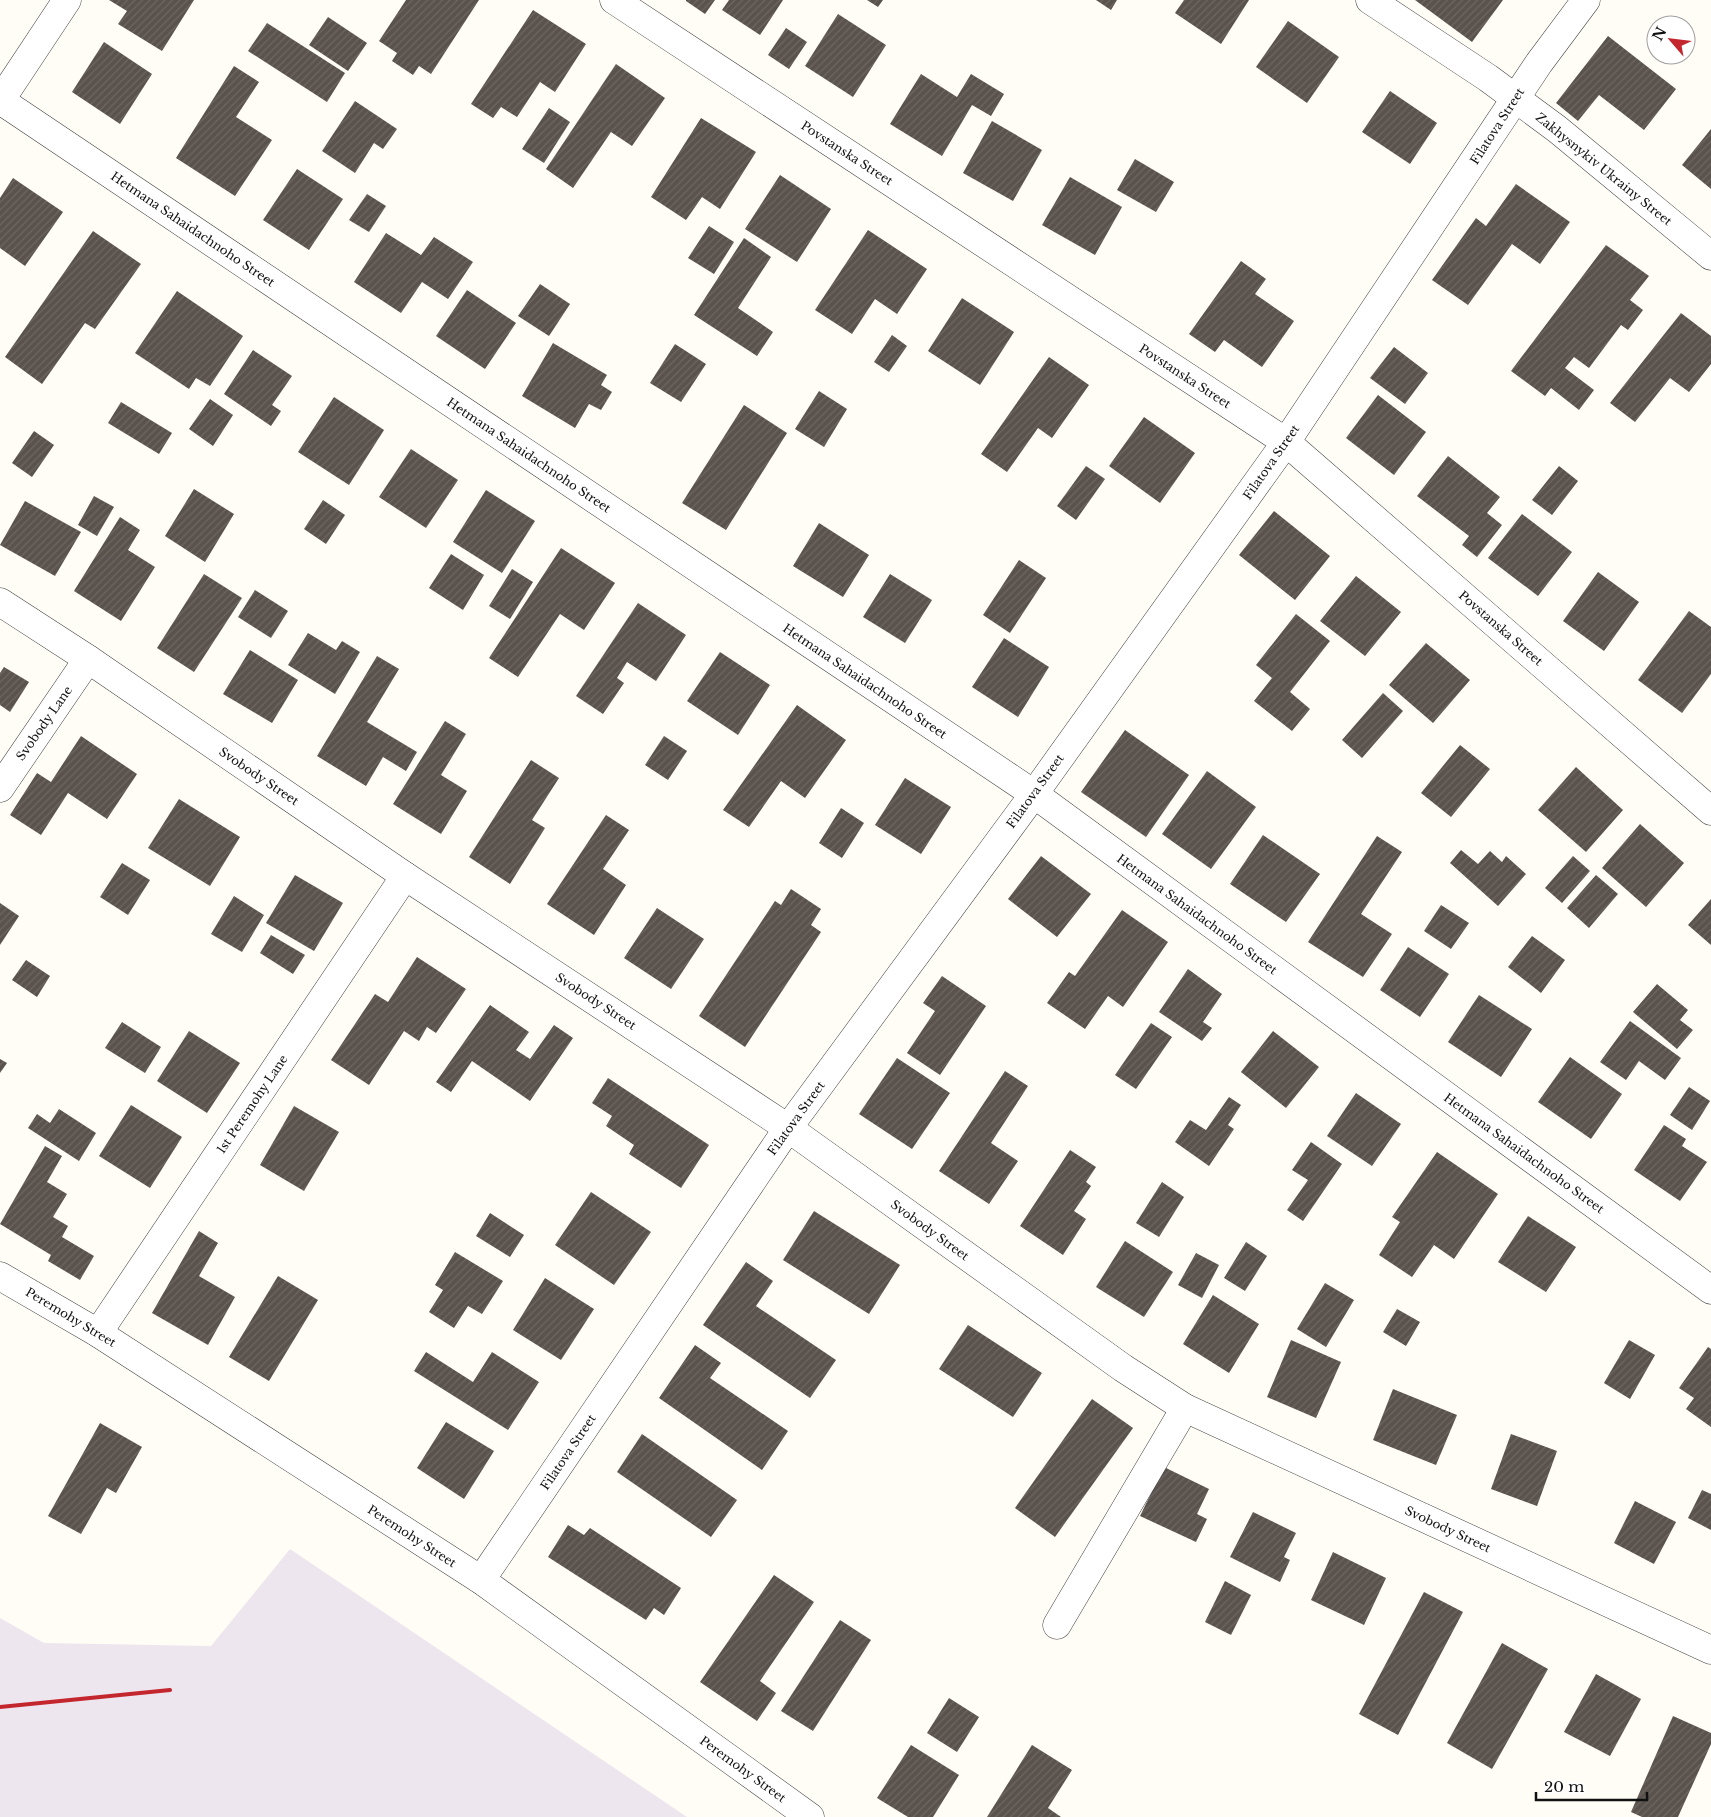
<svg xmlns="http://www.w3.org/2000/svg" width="1711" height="1817" viewBox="0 0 1711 1817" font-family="'Libre Baskerville',serif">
<defs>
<pattern id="building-hatch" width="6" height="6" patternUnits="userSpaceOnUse" patternTransform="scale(1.25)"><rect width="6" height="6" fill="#5a524d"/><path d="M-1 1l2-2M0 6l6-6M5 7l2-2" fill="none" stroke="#6d6662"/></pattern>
</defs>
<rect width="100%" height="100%" fill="#fffdf5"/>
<path fill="#eee6ef" d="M290,1549L687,1817H0V1618L44,1643L211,1646Z"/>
<g fill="url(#building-hatch)">
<path d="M109,0H194L162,51L118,24L127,11Z"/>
<path d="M406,0H479L431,74L419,66L413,75L392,61L397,53L379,41Z"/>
<path d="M686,0H715L705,14L686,1Z"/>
<path d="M729,0H783L760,35L722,10Z"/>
<path d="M867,0H883L878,7Z"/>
<path d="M1096,0H1117L1111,10Z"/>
<path d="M1184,0H1249L1221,44L1175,13Z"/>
<path d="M1415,0H1503L1472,42Z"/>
<path d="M533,10L586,44L555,92L540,82L517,117L501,107L493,118L471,104Z"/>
<path d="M838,14L886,45L853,97L805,66Z"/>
<path d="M328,17L367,43L348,71L309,45Z"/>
<path d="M1288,21L1339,57L1307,103L1256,67Z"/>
<path d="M267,23L345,73L327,102L248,51Z"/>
<path d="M786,28L807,42L789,69L768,55Z"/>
<path d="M1608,36L1676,89L1644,130L1599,95L1578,121L1556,103Z"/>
<path d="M104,42L152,74L120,124L72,92Z"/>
<path d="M616,64L665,98L632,146L611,132L573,188L546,169Z"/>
<path d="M234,66L259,82L236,117L272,140L235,196L176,158Z"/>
<path d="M921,74L957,97L971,74L1004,94L991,116L972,105L942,156L890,124Z"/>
<path d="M1390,91L1437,123L1410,164L1362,132Z"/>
<path d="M355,101L397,129L383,149L374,143L355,173L322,151Z"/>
<path d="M549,108L570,122L544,163L522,149Z"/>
<path d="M701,118L756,152L720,209L702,197L686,220L651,197Z"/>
<path d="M992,121L1042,150L1013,201L963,173Z"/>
<path d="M1711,129V189L1682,165Z"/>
<path d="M1135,159L1174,182L1156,212L1117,190Z"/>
<path d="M297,169L343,199L309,250L263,220Z"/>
<path d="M780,175L831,209L797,262L745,229Z"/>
<path d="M1070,177L1122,207L1095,255L1042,225Z"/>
<path d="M13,178L63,212L25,266L0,248V198Z"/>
<path d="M1516,184L1570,222L1540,264L1512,244L1468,305L1432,280L1476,218L1486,226Z"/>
<path d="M367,194L386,206L369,232L349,220Z"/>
<path d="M709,226L734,242L714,274L688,258Z"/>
<path d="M868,230L927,269L897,314L875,299L852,334L815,310Z"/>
<path d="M93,231L141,264L95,329L85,323L42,384L5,357Z"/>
<path d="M386,233L421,255L434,237L473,262L448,299L422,282L401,313L354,282Z"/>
<path d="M744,238L771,257L738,308L773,332L757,356L694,315Z"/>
<path d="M1606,245L1649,276L1630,300L1643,310L1628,330L1621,325L1589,368L1574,357L1565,368L1594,390L1579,410L1551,388L1545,396L1511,371Z"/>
<path d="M1241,261L1266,279L1255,294L1294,321L1262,367L1224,340L1215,352L1189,334Z"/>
<path d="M540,284L570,304L549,336L518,316Z"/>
<path d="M467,290L516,323L485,369L436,336Z"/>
<path d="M177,291L243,336L210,386L196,378L189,389L135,353Z"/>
<path d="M962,298L1014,332L980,385L928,351Z"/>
<path d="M1681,313L1711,336V364L1689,392L1670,378L1635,422L1610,403Z"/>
<path d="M892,335L907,346L889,372L874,362Z"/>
<path d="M553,343L607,375L601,385L612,392L601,410L589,404L575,428L522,396Z"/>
<path d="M675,344L706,364L681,402L650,383Z"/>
<path d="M1394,347L1428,373L1405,404L1370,378Z"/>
<path d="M253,350L292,376L272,405L281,411L271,426L224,394Z"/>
<path d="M1049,357L1089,385L1052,438L1038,428L1007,472L981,454Z"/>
<path d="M819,391L847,409L824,447L795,429Z"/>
<path d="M1378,395L1426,432L1394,475L1346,438Z"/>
<path d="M334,397L384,430L349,485L298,452Z"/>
<path d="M210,399L233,415L213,446L189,429Z"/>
<path d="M121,402L172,433L159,454L108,423Z"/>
<path d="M744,405L787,433L726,530L682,503Z"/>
<path d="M1144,417L1195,453L1160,503L1109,466Z"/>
<path d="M34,431L54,445L32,477L12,463Z"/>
<path d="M411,449L458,480L426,528L379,497Z"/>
<path d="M1448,456L1500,497L1487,513L1502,525L1477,557L1462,545L1469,536L1417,496Z"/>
<path d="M1086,466L1105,479L1076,520L1057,506Z"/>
<path d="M1559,466L1578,481L1552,515L1532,500Z"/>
<path d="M194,489L234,514L205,562L165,536Z"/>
<path d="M486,490L535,521L502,573L453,542Z"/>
<path d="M94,496L114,507L97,536L78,525Z"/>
<path d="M323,500L345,515L326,544L304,529Z"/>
<path d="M25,501L81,532L55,576L0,545Z"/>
<path d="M1274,511L1330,556L1295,600L1239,555Z"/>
<path d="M1522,514L1572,552L1538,596L1488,558Z"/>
<path d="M120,517L140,530L128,550L155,567L121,621L74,591Z"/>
<path d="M819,523L869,555L843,597L793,566Z"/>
<path d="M561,548L615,583L584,630L560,614L518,677L489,658Z"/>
<path d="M451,554L484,575L463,610L429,588Z"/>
<path d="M1019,560L1046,578L1010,633L983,615Z"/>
<path d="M512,569L533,582L510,619L489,606Z"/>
<path d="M1598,572L1639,602L1604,651L1563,621Z"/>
<path d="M204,574L242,598L194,672L157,648Z"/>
<path d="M890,574L932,600L905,643L863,617Z"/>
<path d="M1356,576L1401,612L1365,656L1320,621Z"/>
<path d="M255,590L288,611L271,638L238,617Z"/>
<path d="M638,603L686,635L656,681L627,662L617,678L624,683L603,714L576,696Z"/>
<path d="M1689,611L1711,627V674L1682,713L1638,680Z"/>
<path d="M1296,614L1330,641L1290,692L1310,709L1292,731L1254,701L1272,678L1256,665Z"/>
<path d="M308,633L336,650L342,641L360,652L335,694L288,665Z"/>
<path d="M1004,638L1049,667L1018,717L972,687Z"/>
<path d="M1426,643L1470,680L1433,723L1389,685Z"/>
<path d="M250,650L298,680L272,723L223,694Z"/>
<path d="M720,652L770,685L738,735L687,701Z"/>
<path d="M377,656L399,669L367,722L417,752L406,771L383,757L366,786L317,756Z"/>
<path d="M4,667L29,682L10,712L0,705V673Z"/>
<path d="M1383,693L1403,711L1362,758L1342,740Z"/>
<path d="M797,705L846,740L805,798L781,781L749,827L723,810Z"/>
<path d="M445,721L466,734L441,775L467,791L441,834L393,804Z"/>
<path d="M1125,730L1189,775L1146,837L1081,792Z"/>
<path d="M81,736L137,774L107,819L68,793L41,835L10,815L37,773L51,782Z"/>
<path d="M664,736L687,751L668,780L645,765Z"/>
<path d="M1460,745L1490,769L1451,817L1421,793Z"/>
<path d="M531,760L559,778L532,820L545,828L510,884L469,857Z"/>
<path d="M1576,767L1623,810L1586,852L1538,810Z"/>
<path d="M1207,771L1256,807L1211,869L1162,834Z"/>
<path d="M905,778L951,807L921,854L875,825Z"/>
<path d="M179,799L240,837L210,886L148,848Z"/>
<path d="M841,808L864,823L842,858L819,843Z"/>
<path d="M606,815L629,830L603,869L626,885L594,935L547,904Z"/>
<path d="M1640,824L1684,863L1646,907L1602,868Z"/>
<path d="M1263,835L1320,874L1286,922L1230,884Z"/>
<path d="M1377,836L1402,852L1361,914L1392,934L1363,977L1308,942Z"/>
<path d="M1461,850L1478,864L1490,851L1502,862L1506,856L1526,874L1498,906L1450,863Z"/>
<path d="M1041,856L1091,894L1057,937L1008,899Z"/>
<path d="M1573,856L1590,871L1562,903L1545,888Z"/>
<path d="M122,863L150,880L128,915L100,897Z"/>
<path d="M295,875L343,903L314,951L266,923Z"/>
<path d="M1596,875L1618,894L1589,928L1567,908Z"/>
<path d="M791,889L821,909L811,925L821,932L745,1047L699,1016L775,901L781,905Z"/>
<path d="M234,896L264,915L242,952L211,934Z"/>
<path d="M1711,899V945L1688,925Z"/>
<path d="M0,903L19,916L0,945Z"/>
<path d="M1441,905L1469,923L1451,949L1424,931Z"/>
<path d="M657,908L704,939L671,989L624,958Z"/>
<path d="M1122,910L1168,942L1123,1007L1108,996L1085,1029L1047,1003L1069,972L1075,976Z"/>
<path d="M271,935L305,955L293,974L260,953Z"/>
<path d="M1532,936L1565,960L1541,993L1508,967Z"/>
<path d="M1408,947L1449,974L1420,1017L1380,990Z"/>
<path d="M417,957L466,989L436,1033L427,1027L419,1041L404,1031L369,1085L331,1060L375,994L388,1002Z"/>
<path d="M26,960L50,976L37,997L12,980Z"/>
<path d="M1188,969L1222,994L1203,1022L1212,1028L1202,1041L1159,1012Z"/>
<path d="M942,976L986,1006L940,1075L907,1053L935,1011L923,1003Z"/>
<path d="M1657,984L1688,1010L1680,1020L1693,1030L1677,1049L1633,1012Z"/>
<path d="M1479,995L1532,1029L1501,1077L1448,1042Z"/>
<path d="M490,1005L529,1032L516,1050L530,1059L554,1025L573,1038L530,1101L472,1061L451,1092L436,1082Z"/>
<path d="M1630,1021L1681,1058L1665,1080L1639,1061L1626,1080L1600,1062Z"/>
<path d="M122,1022L161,1047L145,1073L105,1048Z"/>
<path d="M1151,1023L1172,1037L1136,1089L1115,1075Z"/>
<path d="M189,1031L240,1063L207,1113L157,1081Z"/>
<path d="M1273,1031L1319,1067L1286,1108L1241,1072Z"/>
<path d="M1570,1057L1622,1094L1591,1139L1538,1102Z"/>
<path d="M897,1058L950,1093L912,1149L859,1114Z"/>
<path d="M0,1059L7,1063L0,1073Z"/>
<path d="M1005,1071L1028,1086L991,1143L1018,1161L989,1204L939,1171Z"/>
<path d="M608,1078L709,1145L681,1188L629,1154L634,1145L606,1126L612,1116L592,1103Z"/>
<path d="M1689,1087L1710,1101L1692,1130L1670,1115Z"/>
<path d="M1356,1093L1401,1124L1372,1166L1327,1136Z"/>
<path d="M1229,1097L1241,1105L1228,1125L1234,1129L1209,1166L1175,1142L1190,1120L1206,1130Z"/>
<path d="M131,1105L182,1137L150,1188L99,1156Z"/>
<path d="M294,1106L339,1132L304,1191L260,1165Z"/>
<path d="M59,1109L96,1133L79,1161L28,1128L37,1114L50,1123Z"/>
<path d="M1664,1125L1686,1139L1682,1146L1707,1162L1680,1201L1634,1170Z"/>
<path d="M1311,1142L1342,1164L1303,1221L1287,1210L1308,1180L1292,1170Z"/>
<path d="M45,1146L62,1156L47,1182L67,1194L53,1217L68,1226L62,1237L94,1256L80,1280L48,1261L51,1255L0,1224Z"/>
<path d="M1070,1150L1096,1167L1086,1182L1091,1186L1074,1211L1086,1219L1063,1255L1020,1226Z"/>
<path d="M1437,1152L1498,1194L1454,1259L1434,1245L1412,1277L1379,1255L1400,1222L1392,1217Z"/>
<path d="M1162,1182L1184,1197L1159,1237L1136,1223Z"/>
<path d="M591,1192L651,1232L614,1285L555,1245Z"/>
<path d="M814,1211L900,1265L869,1314L783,1260Z"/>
<path d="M490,1213L524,1235L510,1257L476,1236Z"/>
<path d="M1528,1216L1576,1247L1546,1292L1498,1262Z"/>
<path d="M199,1231L218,1243L199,1276L235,1297L208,1345L152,1313Z"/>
<path d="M1125,1241L1173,1272L1144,1317L1096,1287Z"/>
<path d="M1246,1242L1267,1256L1245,1291L1224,1278Z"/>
<path d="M455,1252L503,1281L482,1314L468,1306L454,1328L429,1312L443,1290L435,1285Z"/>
<path d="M1196,1253L1219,1265L1202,1298L1178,1285Z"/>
<path d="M746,1262L773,1281L756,1306L836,1360L810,1398L703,1325Z"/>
<path d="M278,1276L318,1300L269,1381L229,1357Z"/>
<path d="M545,1278L594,1309L561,1360L513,1330Z"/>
<path d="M1325,1283L1354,1300L1326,1347L1297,1329Z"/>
<path d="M1213,1295L1259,1324L1229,1373L1183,1344Z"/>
<path d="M1397,1309L1420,1322L1406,1346L1383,1332Z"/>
<path d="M968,1325L1042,1373L1013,1417L939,1369Z"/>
<path d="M1291,1340L1341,1362L1316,1418L1267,1397Z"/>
<path d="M1629,1340L1655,1355L1630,1399L1604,1383Z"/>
<path d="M695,1345L721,1363L710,1378L788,1431L762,1470L659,1398Z"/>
<path d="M1708,1347L1711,1349V1427L1686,1409L1694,1398L1679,1388Z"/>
<path d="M426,1352L473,1382L492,1352L539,1382L508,1430L414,1371Z"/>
<path d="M1393,1389L1457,1415L1436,1465L1373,1440Z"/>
<path d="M1092,1399L1133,1428L1055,1537L1015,1508Z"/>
<path d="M446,1422L494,1451L464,1499L417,1468Z"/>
<path d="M100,1423L142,1447L116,1493L107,1488L81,1534L48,1516Z"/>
<path d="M642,1434L737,1500L711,1537L617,1472Z"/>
<path d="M1511,1434L1557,1451L1537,1506L1491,1489Z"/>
<path d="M1164,1467L1209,1489L1197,1514L1207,1519L1196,1542L1140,1516Z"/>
<path d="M1702,1490L1711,1494V1530L1688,1518Z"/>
<path d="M1635,1501L1676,1522L1654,1564L1614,1543Z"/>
<path d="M1253,1512L1296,1533L1284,1557L1290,1560L1280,1582L1230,1557Z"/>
<path d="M568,1525L584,1535L590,1528L681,1588L664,1615L654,1608L646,1620L548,1557Z"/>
<path d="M1333,1552L1386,1578L1364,1625L1311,1600Z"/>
<path d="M774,1575L814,1602L760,1681L776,1693L757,1721L700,1682Z"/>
<path d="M1225,1581L1251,1595L1231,1635L1205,1622Z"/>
<path d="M1424,1592L1463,1612L1398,1735L1359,1714Z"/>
<path d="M840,1620L871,1640L813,1731L781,1711Z"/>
<path d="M1502,1643L1548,1669L1492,1769L1447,1743Z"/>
<path d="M1596,1674L1641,1699L1610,1756L1564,1732Z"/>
<path d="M949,1698L979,1717L957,1752L927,1733Z"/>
<path d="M1673,1716L1711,1733V1744L1678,1817H1642L1631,1812Z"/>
<path d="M911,1745L959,1775L933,1817H908L877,1798Z"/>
<path d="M1032,1745L1072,1770L1048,1808L1061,1817H987Z"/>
</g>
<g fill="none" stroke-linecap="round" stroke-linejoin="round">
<g stroke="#444" stroke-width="29">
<g id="minor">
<path d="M614,0L1286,442L1711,811"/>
<path d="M1370,0L1488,78L1557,129L1711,256"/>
<path d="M0,100L1034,794L1711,1290"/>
<path d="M0,101L67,0"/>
<path d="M0,602L88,659L405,876L788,1128L1123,1368L1185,1408L1711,1650"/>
<path d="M0,788L88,659"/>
<path d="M0,1276L98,1333L481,1580L810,1817"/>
<path d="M98,1333L405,876"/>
<path d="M481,1580L788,1128L1034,794L1286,442L1539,63L1586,0"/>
<path d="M1057,1625L1185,1408"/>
</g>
</g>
<use href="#minor" stroke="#fff" stroke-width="28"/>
<path stroke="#c4262e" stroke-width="4" d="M0,1707L170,1690"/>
</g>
<g text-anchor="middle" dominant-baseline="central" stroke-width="5" stroke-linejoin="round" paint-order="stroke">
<g font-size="12" fill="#111" stroke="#fff">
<text transform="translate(1497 126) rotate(-57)">Filatova Street</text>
<text transform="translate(847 153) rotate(33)">Povstanska Street</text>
<text transform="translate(1604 169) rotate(39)">Zakhysnykiv Ukrainy Street</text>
<text transform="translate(193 229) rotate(34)">Hetmana Sahaidachnoho Street</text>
<text transform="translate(1185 376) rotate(33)">Povstanska Street</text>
<text transform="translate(529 455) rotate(34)">Hetmana Sahaidachnoho Street</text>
<text transform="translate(1271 462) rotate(-55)">Filatova Street</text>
<text transform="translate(1501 628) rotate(41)">Povstanska Street</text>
<text transform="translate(865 681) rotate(34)">Hetmana Sahaidachnoho Street</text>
<text transform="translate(44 723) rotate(-55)">Svobody Lane</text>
<text transform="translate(259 776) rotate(34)">Svobody Street</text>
<text transform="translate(1035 791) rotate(-54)">Filatova Street</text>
<text transform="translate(1197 914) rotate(36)">Hetmana Sahaidachnoho Street</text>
<text transform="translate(596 1001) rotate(33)">Svobody Street</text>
<text transform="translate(252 1104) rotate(-56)">1st Peremohy Lane</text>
<text transform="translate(796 1118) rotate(-54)">Filatova Street</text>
<text transform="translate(1524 1153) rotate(36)">Hetmana Sahaidachnoho Street</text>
<text transform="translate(930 1230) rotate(36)">Svobody Street</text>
<text transform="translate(71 1317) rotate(31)">Peremohy Street</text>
<text transform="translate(568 1452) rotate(-56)">Filatova Street</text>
<text transform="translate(1448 1529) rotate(25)">Svobody Street</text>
<text transform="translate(412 1536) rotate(33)">Peremohy Street</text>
<text transform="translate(743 1769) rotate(36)">Peremohy Street</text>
</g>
</g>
<g transform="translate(1671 40) rotate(298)"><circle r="24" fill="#ffffff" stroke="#a0a0a0"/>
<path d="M0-4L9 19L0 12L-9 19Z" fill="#c4262e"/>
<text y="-8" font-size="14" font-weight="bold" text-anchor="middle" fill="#111111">N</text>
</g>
<path d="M1536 1792v8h111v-8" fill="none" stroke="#111111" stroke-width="2.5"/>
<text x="1544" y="1792" font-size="15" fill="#111111" stroke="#ffffff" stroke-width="4" paint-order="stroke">20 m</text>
</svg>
